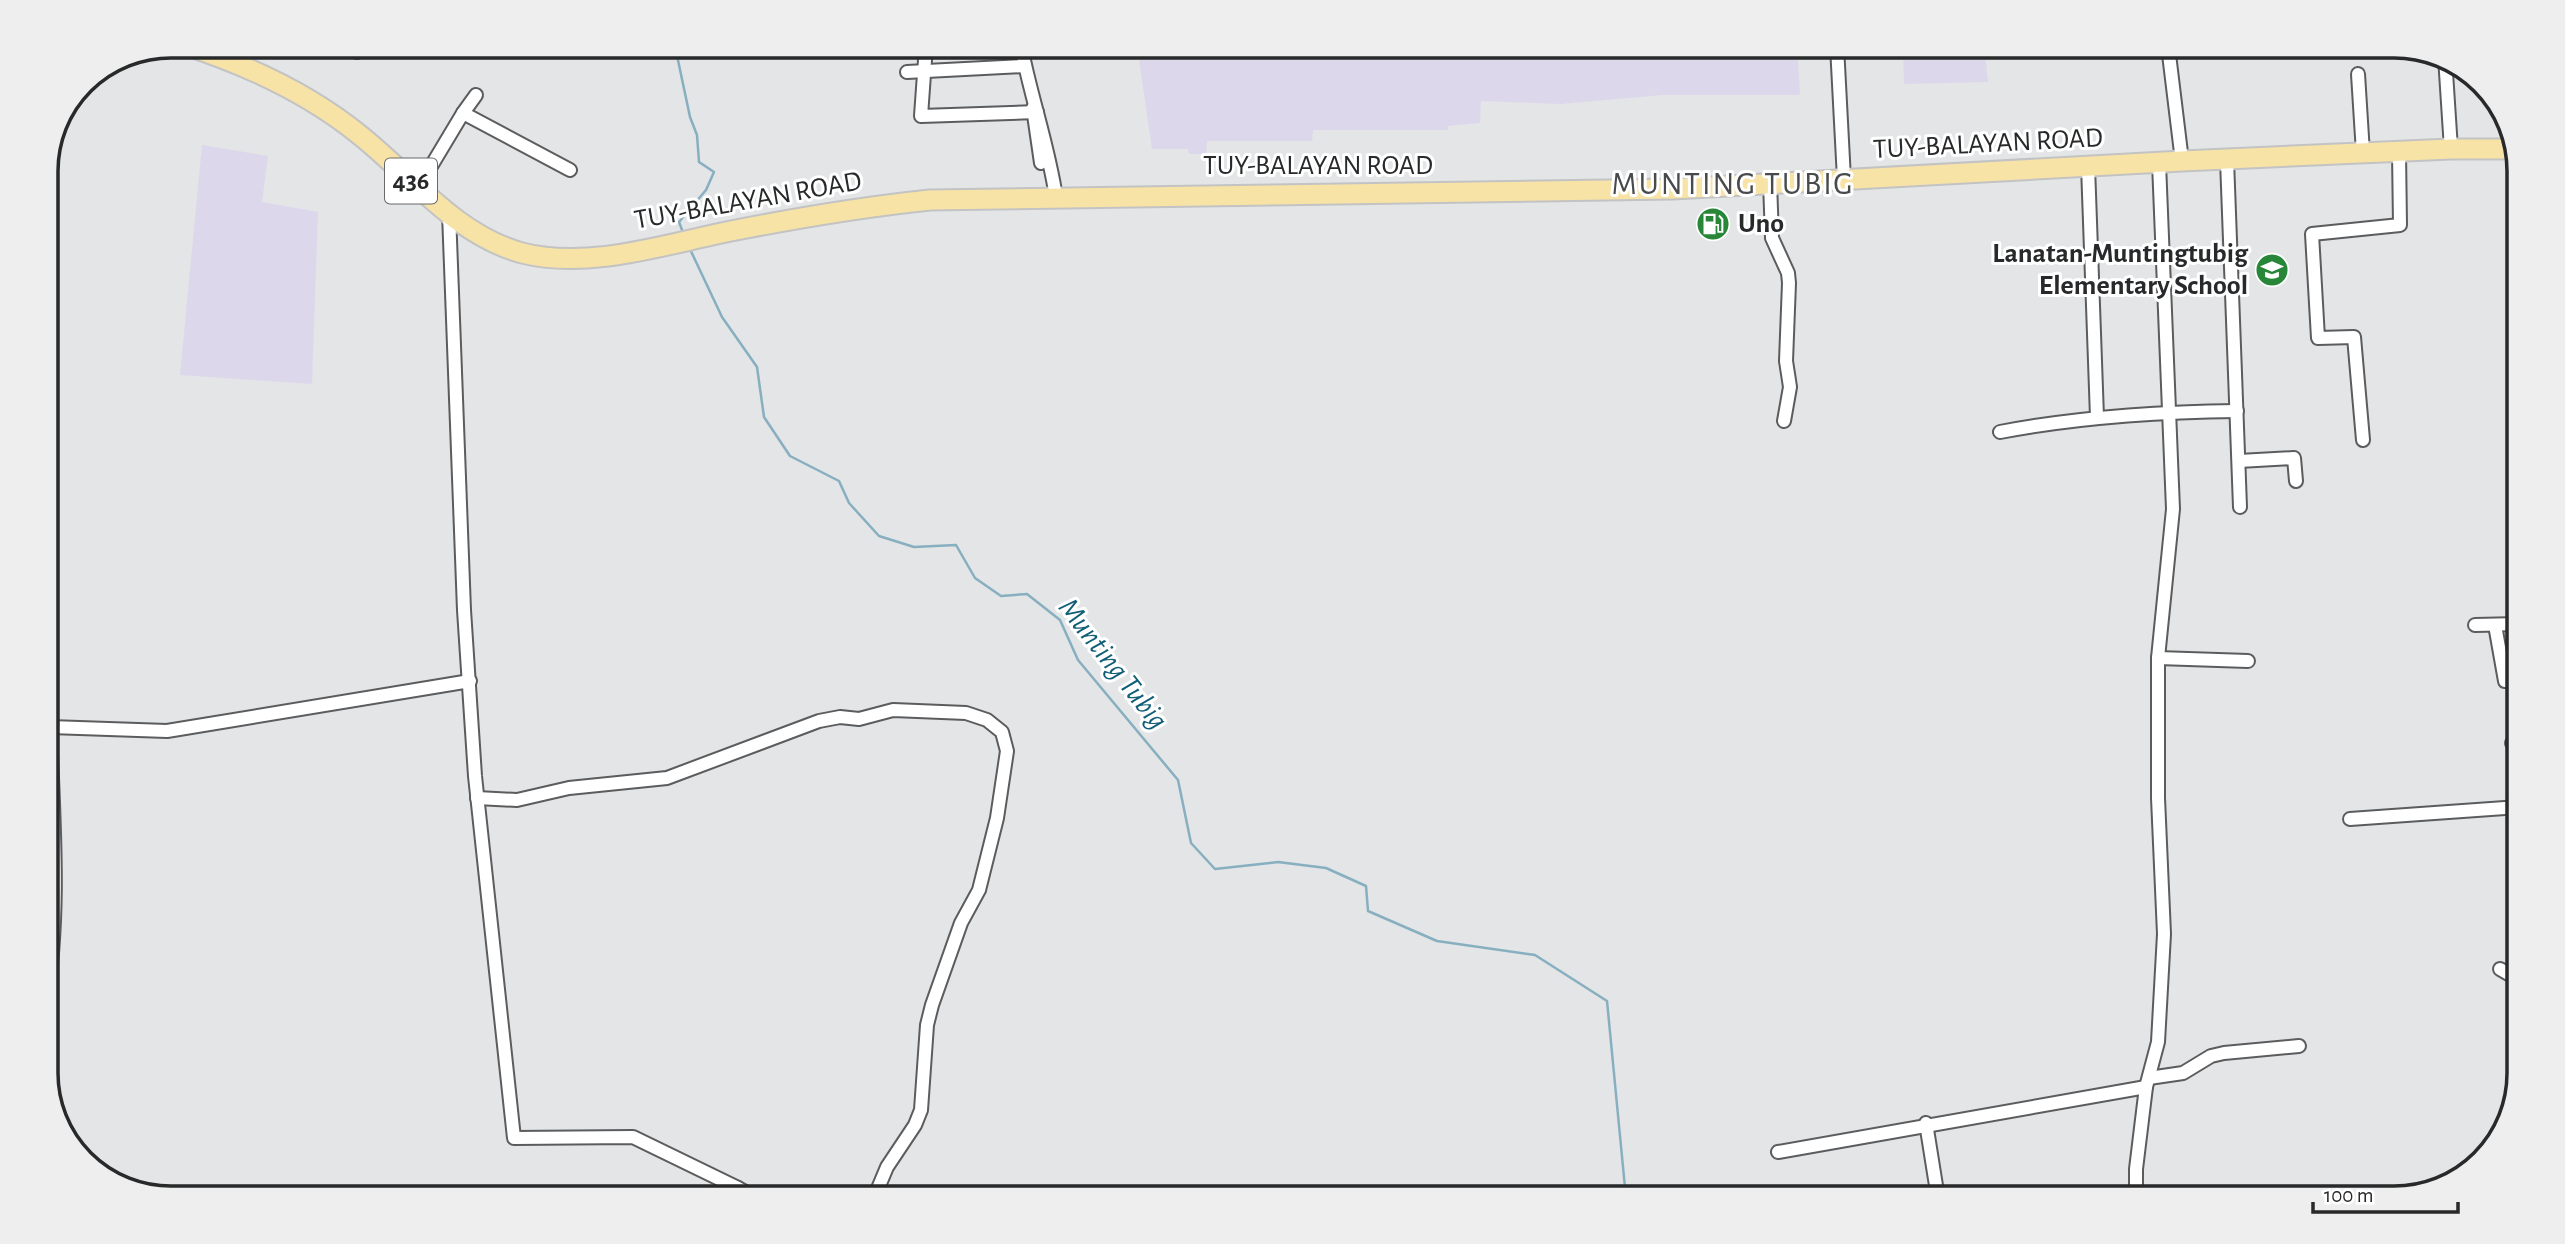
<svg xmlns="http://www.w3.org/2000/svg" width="2565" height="1244" font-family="'Alegreya Sans',sans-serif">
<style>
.industrial{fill:#ddd7ec}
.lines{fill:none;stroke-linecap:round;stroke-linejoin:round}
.stream{stroke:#87afc0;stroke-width:2.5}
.minor-casing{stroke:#5b5c5e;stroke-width:16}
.primary-casing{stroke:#c3c3c3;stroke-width:23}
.minor{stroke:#fff;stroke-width:12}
.primary{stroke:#f8e3a7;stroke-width:19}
.labels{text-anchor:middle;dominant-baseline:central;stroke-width:6;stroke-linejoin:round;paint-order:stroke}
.shield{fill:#fff;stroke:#68696a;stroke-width:2}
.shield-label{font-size:26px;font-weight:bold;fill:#28292a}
.street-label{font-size:28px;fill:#28292a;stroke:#fff}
.poi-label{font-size:28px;font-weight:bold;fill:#28292a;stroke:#fff;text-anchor:start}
.water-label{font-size:30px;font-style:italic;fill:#115e77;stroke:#fff}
.quarter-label{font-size:32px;letter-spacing:2px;fill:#484a4b;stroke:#fff}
.rim{fill:none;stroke:#28292a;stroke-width:3.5}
</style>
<rect width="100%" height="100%" fill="#e3e5e7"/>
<g class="industrial">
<path d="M1137,46H1797L1800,95H1662L1561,104L1481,101L1480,123L1448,126V130H1313L1312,141H1207L1206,154H1189L1188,149H1152Z"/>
<path d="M1903,46H1984L1988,82L1904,84Z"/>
<path d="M202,145L268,156L262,202L318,212L312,384L180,375Z"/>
</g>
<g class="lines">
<g class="stream">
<path d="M675,46L690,117L697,135L699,162L714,172L706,190L679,222L684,235"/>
<path d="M689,247L722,317L757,367L764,417L790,456L839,481L849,503L879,536L914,547L956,545L975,578L1001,596L1027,594L1060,620L1078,660L1178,780L1191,843L1215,869L1278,862L1326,868L1366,886L1368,911L1437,941L1535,955L1607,1001L1626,1198"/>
</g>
<defs>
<g id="minor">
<path d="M926,46L921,116L1037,112"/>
<path d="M1021,46C1031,98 1048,144 1056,197"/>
<path d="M1837,46L1844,179"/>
<path d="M2168,46L2182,161"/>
<path d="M1021,48L1039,46"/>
<path d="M357,52L358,46"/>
<path d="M2445,57L2451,149"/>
<path d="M907,72L1025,66"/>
<path d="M2358,74L2363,153"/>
<path d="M1033,108L1041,163"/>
<path d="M463,113L476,95"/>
<path d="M2227,160L2240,507"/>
<path d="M2088,166L2097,417"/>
<path d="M1770,182L1772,238L1788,273L1789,283L1786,361L1790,387L1784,421"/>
<path d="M418,188L463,113L570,170"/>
<path d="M449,213L464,610L475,776L514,1138L633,1137L738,1188L732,1198"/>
<path d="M2000,432C2078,417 2156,412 2237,411"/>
<path d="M2363,440L2354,337L2318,338L2312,234L2400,225L2399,152"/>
<path d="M2239,461L2294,458L2296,481"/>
<path d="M2475,625L2519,624"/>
<path d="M2495,625L2505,681L2519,682"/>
<path d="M2158,658L2248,661"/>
<path d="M46,687L50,727L167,731L470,681"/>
<path d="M2512,743L2519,742"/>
<path d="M477,798L517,800L569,788L667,778L819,721L840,717L859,719L893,710L966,713L987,720L1002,732L1007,751L997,818L979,890L961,923L932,1005L927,1025L921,1110L915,1125L887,1167L874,1198"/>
<path d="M2350,819L2519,807"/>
<path d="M2500,969L2519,980"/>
<path d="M46,1002C61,912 53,818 50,727"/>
<path d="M2149,1078L2183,1073L2211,1056L2224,1053L2299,1046"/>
<path d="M1926,1123L1938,1198"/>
<path d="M1778,1152L2146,1087"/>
<path d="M738,1188L757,1198"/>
<path d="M2136,1198V1169L2146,1087L2158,1042L2164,934L2158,798V658L2173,509L2159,163"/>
</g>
<path id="primary" d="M188,46C249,66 311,95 361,136C412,177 456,235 522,253C589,270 666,244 731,231C797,218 863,207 930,200L1673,189L2182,161L2451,149H2515"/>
</defs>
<use href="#minor" class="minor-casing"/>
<use href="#primary" class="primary-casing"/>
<use href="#minor" class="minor"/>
<use href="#primary" class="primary"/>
</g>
<defs>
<symbol id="fuel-disc" viewBox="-11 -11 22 22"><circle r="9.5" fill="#278638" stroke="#fff"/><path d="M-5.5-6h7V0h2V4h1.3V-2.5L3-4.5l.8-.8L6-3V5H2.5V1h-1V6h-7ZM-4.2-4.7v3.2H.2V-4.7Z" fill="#fff"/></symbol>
<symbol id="school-disc" viewBox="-11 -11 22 22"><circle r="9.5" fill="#278638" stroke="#fff"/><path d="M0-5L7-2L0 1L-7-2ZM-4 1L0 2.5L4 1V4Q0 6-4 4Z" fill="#fff"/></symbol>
</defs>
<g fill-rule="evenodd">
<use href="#fuel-disc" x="1694" y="205" width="38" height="38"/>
<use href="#school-disc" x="2253" y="251" width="38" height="38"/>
</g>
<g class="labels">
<rect class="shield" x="385" y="158.5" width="52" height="45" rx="5"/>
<g class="shield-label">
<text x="411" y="181">436</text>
</g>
<g class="street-label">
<text transform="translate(1988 144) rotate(-3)">TUY-BALAYAN ROAD</text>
<text x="1318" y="166">TUY-BALAYAN ROAD</text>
<text transform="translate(748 201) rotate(-10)">TUY-BALAYAN ROAD</text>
</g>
<g class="poi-label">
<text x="1738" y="224">Uno</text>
<text x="2248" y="254" text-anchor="end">Lanatan-Muntingtubig<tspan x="2248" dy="32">Elementary School</tspan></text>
</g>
<g class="water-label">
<text transform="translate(1113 664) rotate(52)">Munting Tubig</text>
</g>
<g class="quarter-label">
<text x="1733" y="184">MUNTING TUBIG</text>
</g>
</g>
<path d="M0 0H2565V1244H0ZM171 58H2394A113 113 0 0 1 2507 171V1073A113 113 0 0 1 2394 1186H171A113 113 0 0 1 58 1073V171A113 113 0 0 1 171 58Z" fill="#eee" fill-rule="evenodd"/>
<path class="rim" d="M171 58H2394A113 113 0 0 1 2507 171V1073A113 113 0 0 1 2394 1186H171A113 113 0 0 1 58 1073V171A113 113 0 0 1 171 58Z"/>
<path d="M2313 1202v10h145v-10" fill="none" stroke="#28292a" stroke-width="3.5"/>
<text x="2324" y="1202" font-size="21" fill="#28292a" stroke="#ffffff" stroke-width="5" paint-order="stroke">100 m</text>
</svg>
